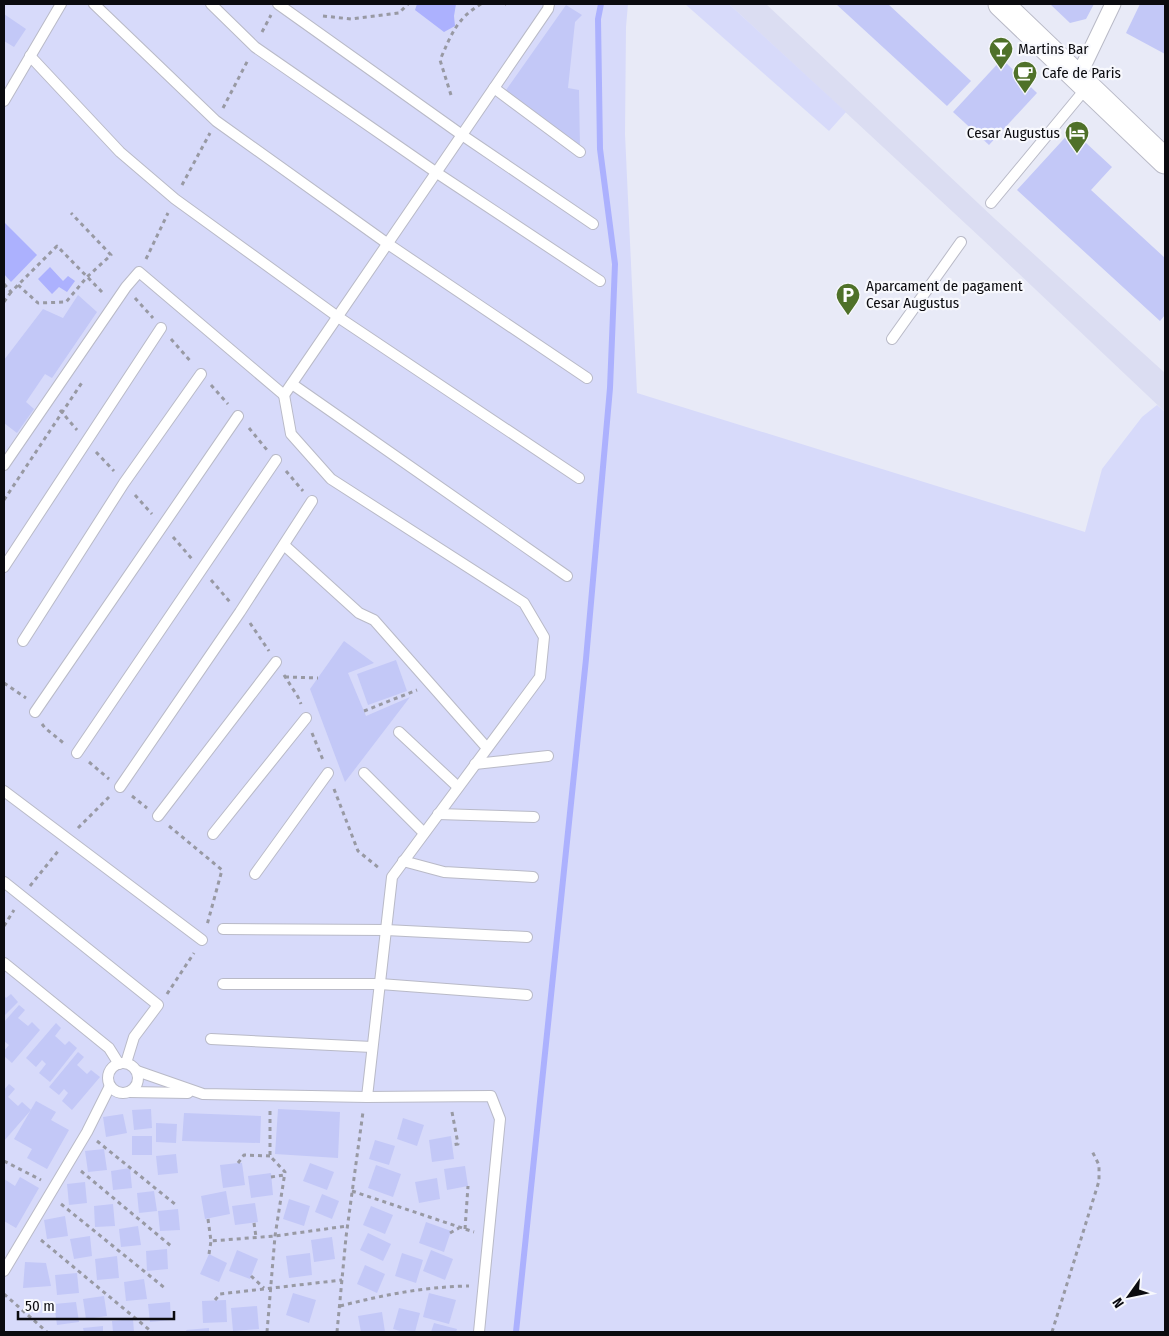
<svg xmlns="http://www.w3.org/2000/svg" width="1169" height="1336" font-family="'Fira Sans Condensed',sans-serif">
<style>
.built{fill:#dbddf2}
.green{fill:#d7dafa}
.water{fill:#acb1fe}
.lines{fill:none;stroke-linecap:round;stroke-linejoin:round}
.stream{stroke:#acb1fe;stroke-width:6}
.building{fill:#c3c8f7}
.service-casing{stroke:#b9bac7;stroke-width:12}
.pedestrian-casing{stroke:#b9bac7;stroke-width:17}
.tertiary-casing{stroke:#b9bac7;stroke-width:27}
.path{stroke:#9899a3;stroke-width:3;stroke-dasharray:4 4;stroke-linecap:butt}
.service{stroke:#fff;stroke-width:10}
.pedestrian{stroke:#fff;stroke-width:15}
.tertiary{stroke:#fff;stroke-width:25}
.labels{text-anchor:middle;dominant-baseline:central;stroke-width:4.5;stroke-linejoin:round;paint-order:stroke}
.poi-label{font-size:15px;fill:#0b0b0f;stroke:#f7f8fd;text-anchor:start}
</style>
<rect width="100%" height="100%" fill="#e8eaf7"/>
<path class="built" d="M729,4H766L995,219L1165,373V412L981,238Z"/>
<g class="green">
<path d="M4,4H628L626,27L625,134L637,393L1085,532L1102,469L1142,417L1157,405L1165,412V1332H4Z"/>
<path d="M685,4H729L846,112L829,131Z"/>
</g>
<g class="water">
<path d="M417,4H456L454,16L455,26L444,32L415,10Z"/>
<path d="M4,222L37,255L11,282L4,274Z"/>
<path d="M50,267L63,281L68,276L75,281L67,292L59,287L52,294L38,279Z"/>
</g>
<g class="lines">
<path class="stream" d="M516,1332L586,659L610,388L615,264L600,149L598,19L601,4"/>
</g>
<g class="building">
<path d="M836,4H888L971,81L947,106Z"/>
<path d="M1050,4H1094L1086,19L1070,23Z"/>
<path d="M1140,4H1165V54L1126,33Z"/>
<path d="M566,5L582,15L575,22L568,88L579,90L580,149L504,93Z"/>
<path d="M4,14L26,29L14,47L4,41Z"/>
<path d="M1002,59L1037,93L989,145L953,112Z"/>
<path d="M1072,130L1112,167L1091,190L1165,258V315L1160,321L1017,190Z"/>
<path d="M78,295L97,312L52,378L45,374L26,402L34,409L17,433L4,423V360L43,309L63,318Z"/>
<path d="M344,641L374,663L348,673L366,716L410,697L345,782L310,689Z"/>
<path d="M396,660L407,691L368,705L357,674Z"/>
<path d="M11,994L18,1002L4,1016V995L6,998Z"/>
<path d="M19,1005L25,1010L18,1018L28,1026L32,1022L40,1030L12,1063L4,1056V1051L9,1045L4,1041V1022Z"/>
<path d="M56,1023L61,1028L55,1036L65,1045L69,1041L77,1048L50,1082L39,1073L46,1064L42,1060L36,1067L26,1058Z"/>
<path d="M78,1052L84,1057L77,1065L87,1074L91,1070L100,1077L72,1110L62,1101L68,1093L64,1089L59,1095L49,1087Z"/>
<path d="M9,1084L15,1089L8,1097L18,1106L22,1102L31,1110L4,1141V1090Z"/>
<path d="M36,1101L56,1112L51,1120L69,1130L47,1169L27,1158L32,1149L14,1139Z"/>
<path d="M151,1109L152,1128L134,1130L132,1110Z"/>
<path d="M278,1109L340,1112L338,1158L275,1154Z"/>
<path d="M184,1113L261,1116L260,1143L182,1141Z"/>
<path d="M123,1114L127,1133L106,1137L103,1117Z"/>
<path d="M403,1118L424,1125L417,1146L397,1139Z"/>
<path d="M156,1123L177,1124L176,1143L156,1142Z"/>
<rect x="132" y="1136" width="20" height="19"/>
<path d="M451,1136L454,1159L432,1162L429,1140Z"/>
<path d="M375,1140L395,1146L389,1165L369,1159Z"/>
<path d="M104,1149L107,1170L88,1172L85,1151Z"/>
<path d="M176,1154L178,1173L158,1175L156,1156Z"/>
<path d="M238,1163H242L245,1185L223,1188L220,1165Z"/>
<path d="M310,1163L334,1172L327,1190L303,1181Z"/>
<path d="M376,1165L401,1174L393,1197L368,1188Z"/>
<path d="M465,1166L468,1186L447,1190L444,1169Z"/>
<path d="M130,1168L132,1188L113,1190L111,1171Z"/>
<path d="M271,1173L273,1195L251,1198L248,1176Z"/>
<path d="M20,1177L39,1188L16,1228L4,1221V1179L15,1186Z"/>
<path d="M437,1178L440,1199L419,1203L415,1182Z"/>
<path d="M85,1182L87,1203L69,1205L67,1184Z"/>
<path d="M154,1191L157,1211L139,1213L137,1193Z"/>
<path d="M226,1191L230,1214L205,1219L201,1196Z"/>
<path d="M322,1194L339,1201L332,1219L315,1212Z"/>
<path d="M289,1199L310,1206L304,1226L283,1219Z"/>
<path d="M255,1203L258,1222L235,1225L232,1206Z"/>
<path d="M113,1204L115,1226L95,1227L94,1206Z"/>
<path d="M371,1206L393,1215L385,1234L363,1225Z"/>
<path d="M178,1209L180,1230L160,1231L158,1211Z"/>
<path d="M65,1216L68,1236L47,1239L44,1220Z"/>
<path d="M426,1222L451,1231L444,1252L419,1243Z"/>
<path d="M138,1226L141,1245L121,1247L119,1229Z"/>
<path d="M368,1233L391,1244L383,1261L360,1250Z"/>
<path d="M90,1236L92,1256L74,1259L70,1239Z"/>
<path d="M332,1237L335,1259L314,1262L311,1240Z"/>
<path d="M167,1249L168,1269L147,1271L146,1251Z"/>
<path d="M237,1250L258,1259L250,1279L229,1271Z"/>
<path d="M431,1250L453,1259L445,1280L423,1271Z"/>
<path d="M310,1253L312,1275L289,1278L286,1256Z"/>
<path d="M402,1253L423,1260L416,1283L395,1276Z"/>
<path d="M209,1254L227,1263L219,1282L200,1274Z"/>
<path d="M117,1256L119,1278L97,1280L95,1259Z"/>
<path d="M25,1262L46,1263L51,1286L23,1288Z"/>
<path d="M365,1265L385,1274L377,1293L357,1284Z"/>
<path d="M77,1273L79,1293L57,1295L55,1275Z"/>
<path d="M144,1279L147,1299L126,1301L124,1282Z"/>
<path d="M293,1293L316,1300L309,1323L286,1315Z"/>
<path d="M429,1293L456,1300L449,1324L423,1317Z"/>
<path d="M104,1296L107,1316L86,1319L83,1299Z"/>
<path d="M226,1300L227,1322L203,1323L202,1301Z"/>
<path d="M76,1302L79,1322L57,1325L54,1304Z"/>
<path d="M170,1302L171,1320L150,1322L148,1304Z"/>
<path d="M257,1306L259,1329L233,1331L231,1308Z"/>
<path d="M399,1308L420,1313L415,1332H404L393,1329Z"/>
<path d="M382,1312L385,1332H361L358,1316Z"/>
<path d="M133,1319L134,1332H113L112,1321Z"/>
<path d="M434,1323L457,1329L456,1332H431Z"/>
<path d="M103,1326V1332H84L83,1328Z"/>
<path d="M209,1328V1332H187L186,1330Z"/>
</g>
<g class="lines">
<defs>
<g id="service">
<path d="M94,4L216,121L388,244L587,378"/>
<path d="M211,4L255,47L437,173L600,281"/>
<path d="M278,4L462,135L593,224"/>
<path d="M30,56L120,152L175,199L338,317L579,478"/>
<path d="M494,88L580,152"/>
<path d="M4,101L61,4"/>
<path d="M991,203L1087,87"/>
<path d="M892,339L961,242"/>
<path d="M292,384L567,576"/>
<path d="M284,395L291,434L331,479L524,603L544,637L540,677L392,877L367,1097"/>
<path d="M4,465L126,287L139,272L284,395L548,9L549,4"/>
<path d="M284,545L359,613L374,620L487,748"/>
<path d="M4,567L161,328"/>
<path d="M23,641L124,483L201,374"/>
<path d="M35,712L238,416"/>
<path d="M399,732L458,787"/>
<path d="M77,753L276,460"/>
<path d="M475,764L548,756"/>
<path d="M364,773L424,833"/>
<path d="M120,787L240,612L312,501"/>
<path d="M4,791L202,940"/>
<path d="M438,814L534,817"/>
<path d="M158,816L276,662"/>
<path d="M213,834L306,718"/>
<path d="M403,861L444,872L533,877"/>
<path d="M255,874L328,773"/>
<path d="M4,882L158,1005L134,1037L126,1063"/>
<path d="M223,929L386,930L527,937"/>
<path d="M4,963L109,1048L119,1064"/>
<path d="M223,984H380L527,995"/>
<path d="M211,1039L372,1047"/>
<circle cx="123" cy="1078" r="15"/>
<path d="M137,1071L203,1094L367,1097L491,1096L500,1119L479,1332"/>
<path d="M129,1092L188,1093"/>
<path d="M4,1271L87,1132L110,1086"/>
</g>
<path id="pedestrian" d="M1078,77L1113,4"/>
<path id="tertiary" d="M1001,4L1165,161"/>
</defs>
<use href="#service" class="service-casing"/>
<use href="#pedestrian" class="pedestrian-casing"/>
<use href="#tertiary" class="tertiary-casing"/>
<g class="path">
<path d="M505,4H506"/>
<path d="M323,16L351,19L399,13L408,4"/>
<path d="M262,32L271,15"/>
<path d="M451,95L440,60C451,35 457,18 481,4"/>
<path d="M223,108L248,60"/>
<path d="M182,185L210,133"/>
<path d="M146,259L168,213"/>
<path d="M4,284L11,292L57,246L103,293"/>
<path d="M18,285L38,303L66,302L87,277L111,255L71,213"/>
<path d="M135,298L153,318"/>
<path d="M4,302L11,292"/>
<path d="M171,339L192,363"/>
<path d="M211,385L228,404"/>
<path d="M60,410L77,430"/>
<path d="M249,428L267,450"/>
<path d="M96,452L114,471"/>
<path d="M286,471L303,491"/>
<path d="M135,495L152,514"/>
<path d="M4,500L83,381"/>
<path d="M173,537L192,559"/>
<path d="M211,580L230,602"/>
<path d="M250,623L269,651"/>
<path d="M284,675L298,697L301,704"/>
<path d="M285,677L318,678"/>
<path d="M4,683L26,698"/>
<path d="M364,711L417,690"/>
<path d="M42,724L45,728L66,745"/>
<path d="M312,733L323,760"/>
<path d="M89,762L109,779"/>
<path d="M334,789L358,851L379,868"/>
<path d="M132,796L147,808"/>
<path d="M169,826L222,870L207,925"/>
<path d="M78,828L109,797"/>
<path d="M30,886L59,850"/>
<path d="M4,926L14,910"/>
<path d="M167,994L194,953"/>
<path d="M452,1112L458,1144L452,1145"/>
<path d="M97,1141L176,1205"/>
<path d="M4,1161L41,1180"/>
<path d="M238,1163L244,1155L270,1156"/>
<path d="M81,1171L171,1246"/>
<path d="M271,1177L284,1175"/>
<path d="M352,1191L474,1232"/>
<path d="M61,1204L166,1289"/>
<path d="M208,1219L211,1241L275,1236L347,1226"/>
<path d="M254,1223L256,1237"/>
<path d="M465,1229L468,1186"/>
<path d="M450,1233L459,1228"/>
<path d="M41,1240L152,1332"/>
<path d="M209,1254L211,1241"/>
<path d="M251,1276L264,1288"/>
<path d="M4,1294L47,1332"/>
<path d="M215,1300L220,1294L342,1280"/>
<path d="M340,1306C384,1295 422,1287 469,1286"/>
<path d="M267,1332L275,1236L285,1172L270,1156V1111"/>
<path d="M337,1332L346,1237L363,1112"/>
<path d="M1052,1332L1099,1181V1165L1092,1151"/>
</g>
<use href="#service" class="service"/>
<use href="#pedestrian" class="pedestrian"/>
<use href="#tertiary" class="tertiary"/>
</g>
<defs>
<symbol id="bar-pin" viewBox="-11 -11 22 30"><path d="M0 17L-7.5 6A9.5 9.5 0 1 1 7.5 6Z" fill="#4f7129" stroke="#f7f8fd"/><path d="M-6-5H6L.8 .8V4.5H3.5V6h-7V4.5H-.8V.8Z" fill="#fff"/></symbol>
<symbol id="cafe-pin" viewBox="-11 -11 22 30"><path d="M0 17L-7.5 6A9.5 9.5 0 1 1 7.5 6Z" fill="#4f7129" stroke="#f7f8fd"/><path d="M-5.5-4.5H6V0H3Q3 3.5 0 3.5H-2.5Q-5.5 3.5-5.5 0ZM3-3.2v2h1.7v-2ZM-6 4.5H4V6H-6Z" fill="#fff"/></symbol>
<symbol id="hotel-pin" viewBox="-11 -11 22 30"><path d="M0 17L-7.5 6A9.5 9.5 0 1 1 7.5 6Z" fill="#4f7129" stroke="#f7f8fd"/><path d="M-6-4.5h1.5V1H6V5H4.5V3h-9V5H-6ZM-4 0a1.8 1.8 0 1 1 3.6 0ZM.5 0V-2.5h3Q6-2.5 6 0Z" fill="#fff"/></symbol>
<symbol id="parking-pin" viewBox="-11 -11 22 30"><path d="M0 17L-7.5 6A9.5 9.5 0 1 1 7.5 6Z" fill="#4f7129" stroke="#f7f8fd"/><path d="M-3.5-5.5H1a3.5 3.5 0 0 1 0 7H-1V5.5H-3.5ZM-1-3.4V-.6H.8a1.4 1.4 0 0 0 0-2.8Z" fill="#fff"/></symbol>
</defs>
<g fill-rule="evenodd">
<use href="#bar-pin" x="987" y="35" width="28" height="38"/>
<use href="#cafe-pin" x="1011" y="59" width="28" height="38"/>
<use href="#hotel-pin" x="1063" y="119" width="28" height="38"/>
<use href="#parking-pin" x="834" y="281" width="28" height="38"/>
</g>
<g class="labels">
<g class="poi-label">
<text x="1018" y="49">Martins Bar</text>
<text x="1042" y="73">Cafe de Paris</text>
<text x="1060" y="133" text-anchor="end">Cesar Augustus</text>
<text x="866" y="286">Aparcament de pagament<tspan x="866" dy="17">Cesar Augustus</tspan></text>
</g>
</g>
<rect width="1169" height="1336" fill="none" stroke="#0b0b0f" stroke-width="10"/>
<g transform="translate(1129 1296) rotate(237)" stroke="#f7f8fd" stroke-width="4" paint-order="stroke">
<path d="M0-4L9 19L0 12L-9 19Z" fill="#0b0b0f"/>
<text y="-8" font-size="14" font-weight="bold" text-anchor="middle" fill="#0b0b0f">N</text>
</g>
<path d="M18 1311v8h156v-8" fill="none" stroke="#0b0b0f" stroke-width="2.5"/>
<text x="25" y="1311" font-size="15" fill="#0b0b0f" stroke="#f7f8fd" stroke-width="4" paint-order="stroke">50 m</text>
</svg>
